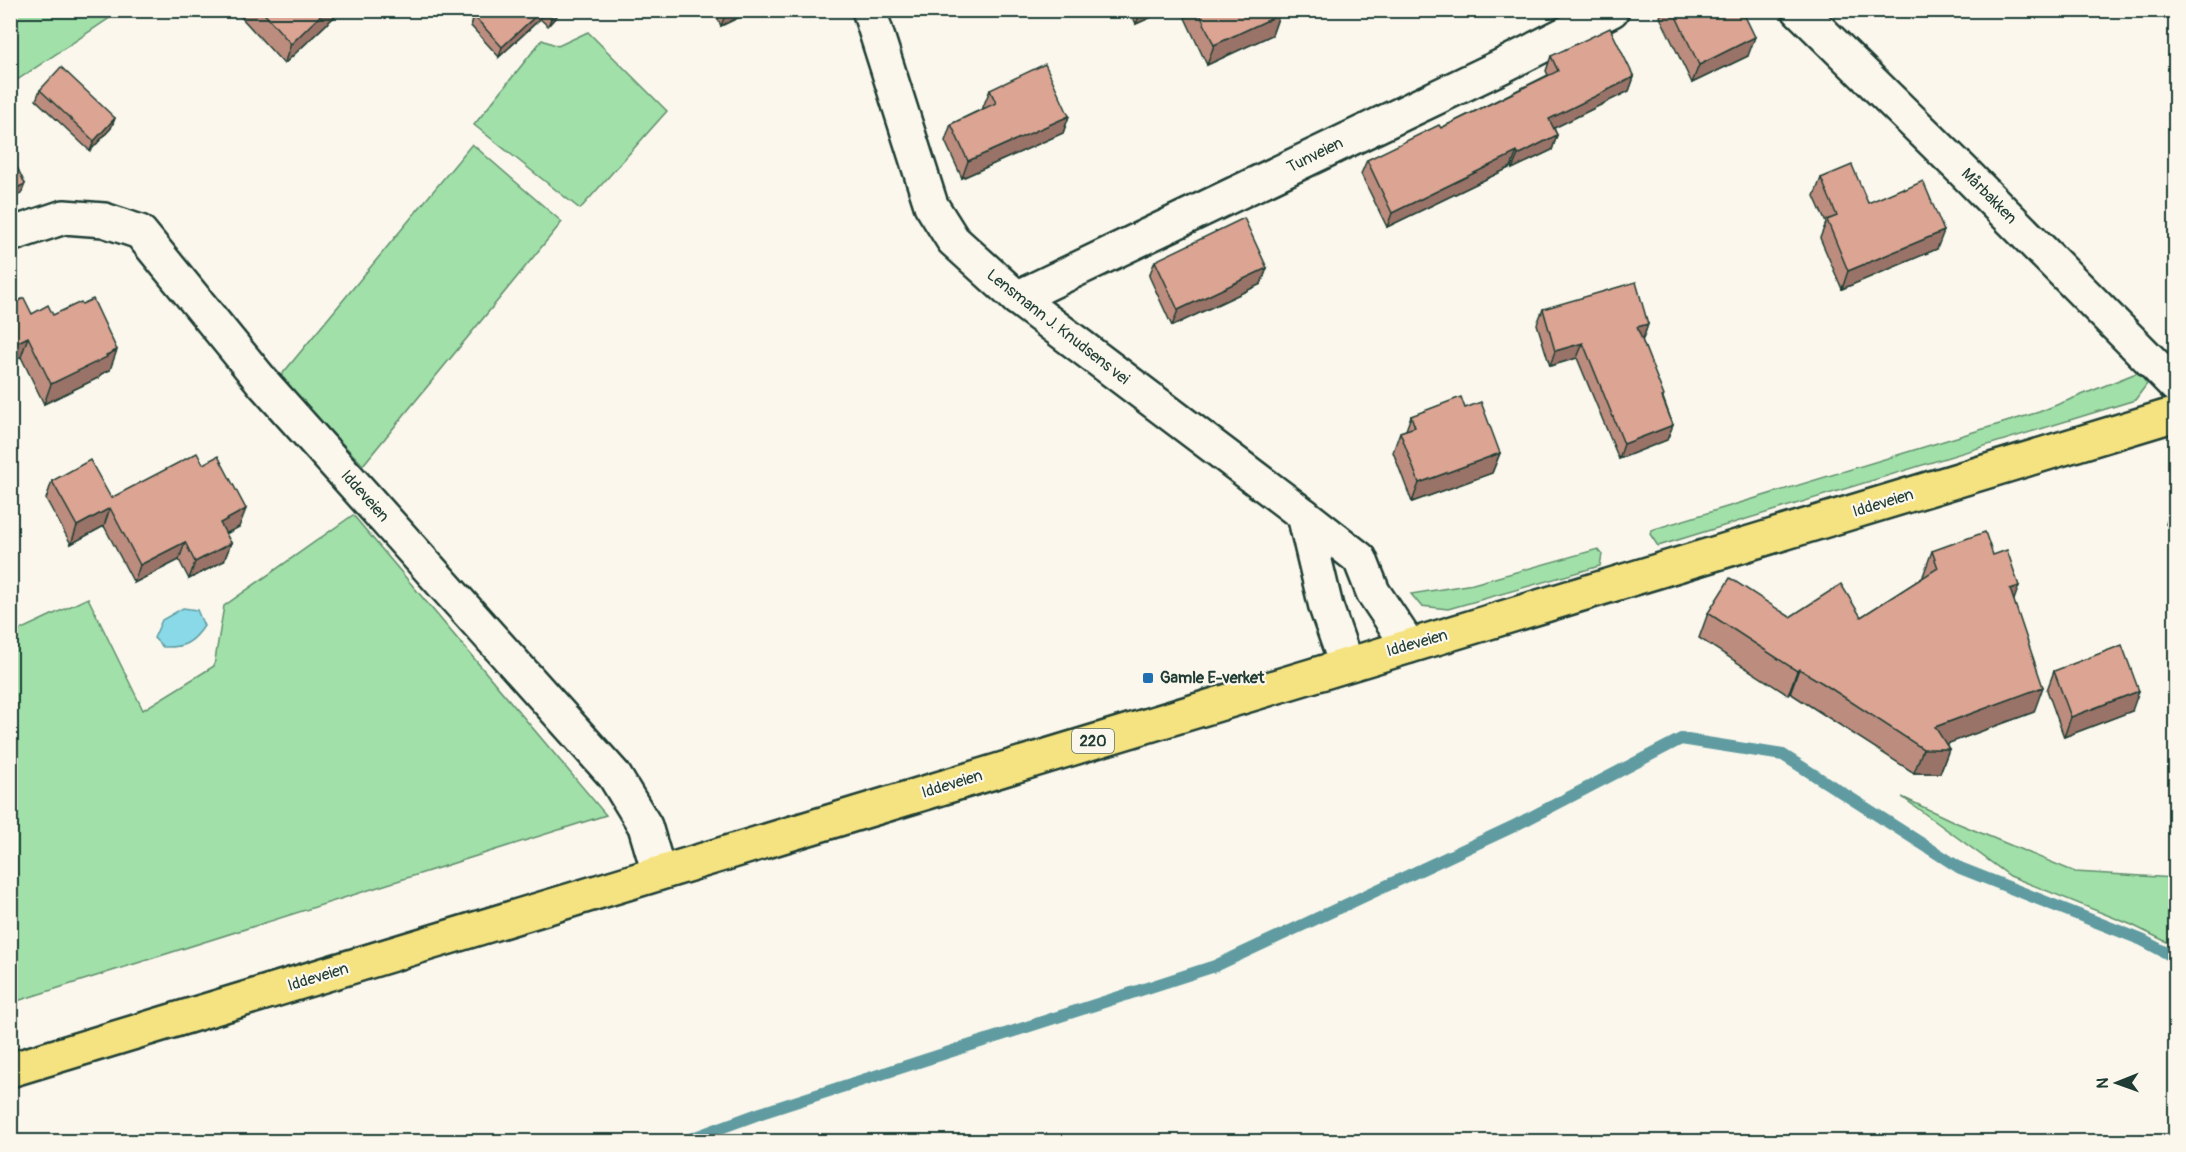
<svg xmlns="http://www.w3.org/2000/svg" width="2186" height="1152" font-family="Pangolin,sans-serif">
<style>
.green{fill:#a1e0a8;stroke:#608e6e;stroke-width:1.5}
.water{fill:#8ad9e8;stroke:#5f9ba0;stroke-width:1.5}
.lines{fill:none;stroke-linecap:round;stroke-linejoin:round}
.stream{stroke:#5f9ba0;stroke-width:12}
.minor-casing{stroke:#1f3d34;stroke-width:38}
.major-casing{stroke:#1f3d34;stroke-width:38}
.minor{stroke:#fbf7ec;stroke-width:33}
.major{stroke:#f5e382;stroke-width:33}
.wall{fill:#bc8d7e;stroke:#1f3d34;stroke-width:1.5}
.shaded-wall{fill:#997367;stroke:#1f3d34;stroke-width:1.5}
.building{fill:#dba493;stroke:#1f3d34;stroke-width:1.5}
.poi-dot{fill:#1f6fb2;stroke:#fbf7ec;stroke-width:2}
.labels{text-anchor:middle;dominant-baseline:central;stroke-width:4.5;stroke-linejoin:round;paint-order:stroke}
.shield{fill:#fbf7ec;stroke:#61756b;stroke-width:1.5}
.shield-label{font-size:15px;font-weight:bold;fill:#1f3d34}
.street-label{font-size:16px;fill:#1f3d34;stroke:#fbf7ec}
.poi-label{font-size:16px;font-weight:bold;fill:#1f3d34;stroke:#fbf7ec;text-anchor:start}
</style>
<rect width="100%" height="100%" fill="#fbf7ec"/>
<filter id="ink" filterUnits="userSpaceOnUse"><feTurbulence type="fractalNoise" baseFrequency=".0167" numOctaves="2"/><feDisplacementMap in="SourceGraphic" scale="12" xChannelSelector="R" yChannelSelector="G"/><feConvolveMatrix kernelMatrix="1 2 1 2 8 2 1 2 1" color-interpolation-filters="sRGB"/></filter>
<g filter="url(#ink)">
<g class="green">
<path d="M11,10H120V11L11,84Z"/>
<path d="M588,32L667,111L580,209L474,125L542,40L558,46Z"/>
<path d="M472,144L562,222L363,465L279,378Z"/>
<path d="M2139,372L2147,384L2135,400L1658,546L1650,534L1651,530L2039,412Z"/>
<path d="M353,515L606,815L11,1003V634L88,598L143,710L214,666L224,606Z"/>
<path d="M1598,549L1602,554L1600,566L1448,609L1421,606L1411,594L1473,584Z"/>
<path d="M1902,797L1957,823L2075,872L2175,878V946L2132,925L2010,876Z"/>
</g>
<path class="water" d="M183,608L197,610L204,626C193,643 183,648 163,647L154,638L162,620Z"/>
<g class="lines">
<path class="stream" d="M682,1142L761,1113L1215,966L1512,827L1681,739L1783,755L1960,868L2142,940L2176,958"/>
<defs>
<g id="minor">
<path d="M869,10L931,205L953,240L1017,298L1304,515"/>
<path d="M1799,10L1961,169L2176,386"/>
<path d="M10,235L64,217L104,220L140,232L264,384L614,775L645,826L659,873"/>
<path d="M1017,298L1502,66L1612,10"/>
<path d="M1346,664L1326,607L1304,515L1360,559L1373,592L1409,646"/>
</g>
<path id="major" d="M10,1070L2176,414"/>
</defs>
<use href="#minor" class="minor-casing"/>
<use href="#major" class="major-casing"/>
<use href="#minor" class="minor"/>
<use href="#major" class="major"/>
</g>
<g class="wall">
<path d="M244,10H336L334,17L284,64L241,17Z"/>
<path d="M481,10H562L548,26L540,19L499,57L471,26L474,16Z"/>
<path d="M714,10H754L721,26Z"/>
<path d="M1130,10H1167L1136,24Z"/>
<path d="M1188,10H1276L1279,15L1272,35L1207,65L1185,18Z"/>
<path d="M1663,10H1742L1748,56L1692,83L1660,17Z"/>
<path d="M1551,56L1634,77L1629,91L1554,128L1557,135L1552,150L1512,169L1511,167L1387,227L1361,174L1367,160L1441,128L1548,75L1546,71Z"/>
<path d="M40,90L115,118L111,128L90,151L36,100Z"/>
<path d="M990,90L1069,116L1063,133L962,178L945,141L951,124L984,108L983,107Z"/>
<path d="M1821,178L1937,249L1842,289L1820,238L1826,223L1814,196Z"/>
<path d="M1155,261L1267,268L1261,284L1172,326L1149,276Z"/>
<path d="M10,305L32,314L53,315L110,370L101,374L100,377L44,404L21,357L10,362Z"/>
<path d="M1543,309L1648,324L1643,339L1642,340L1673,425L1667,440L1619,459L1577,358L1550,366L1537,324Z"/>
<path d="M1465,408L1500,453L1492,473L1412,502L1393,452L1400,432L1406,430L1411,416Z"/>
<path d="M203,464L239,527L226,534L231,543L224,561L189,579L179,560L134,583L104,526L71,544L46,499L52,481L111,498Z"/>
<path d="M2175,508V533L2166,524L2170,513Z"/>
<path d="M1932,551L1993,555L2014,601L2034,712L1946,744L1949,749L1940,773H1914L1815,709L1790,693L1788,695L1699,638L1708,613L1790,617H1861L1924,577L1923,576Z"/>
<path d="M2054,671L2132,711L2064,737L2047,690Z"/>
</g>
<g class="shaded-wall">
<path d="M326,10H336L334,17L284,64L291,44Z"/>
<path d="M542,10H543L540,19L499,57L502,47Z"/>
<path d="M557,10H562L548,26L552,16Z"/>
<path d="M727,10H754L721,26Z"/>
<path d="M1148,10H1167L1136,24L1140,14Z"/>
<path d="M1279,15L1272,35L1207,65L1214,45Z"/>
<path d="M1755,37L1748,56L1692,83L1699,65Z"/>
<path d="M1634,77L1629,91L1544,133L1549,119Z"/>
<path d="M1069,116L1063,133L962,178L968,161Z"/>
<path d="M115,118L111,128L90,151L94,141Z"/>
<path d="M1557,135L1552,150L1512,169L1518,155Z"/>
<path d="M1517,152L1511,167L1387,227L1392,213Z"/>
<path d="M25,184L21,194L10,199V191Z"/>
<path d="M1944,231L1937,249L1842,289L1848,271Z"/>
<path d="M1267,268L1261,284L1172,326L1178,310Z"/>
<path d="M1648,324L1643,339L1631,343L1637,327Z"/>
<path d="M28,337L21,357L10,362V346Z"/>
<path d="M1583,343L1577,358L1550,366L1555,351Z"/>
<path d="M117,350L110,370L101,374L100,377L44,404L51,384Z"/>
<path d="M1673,425L1667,440L1619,459L1624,444Z"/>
<path d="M1500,453L1492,473L1412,502L1419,483Z"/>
<path d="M110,508L104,526L71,544L77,526Z"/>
<path d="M246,509L239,527L213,540L220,523Z"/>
<path d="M185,542L179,560L134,583L140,565Z"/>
<path d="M231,543L224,561L189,579L195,562Z"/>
<path d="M2019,586L2010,611V589Z"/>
<path d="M1799,669L1790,693L1788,695L1797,671Z"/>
<path d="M2043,687L2034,712L1933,749H1949L1940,773H1914L1923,749L1935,727Z"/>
<path d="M2139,691L2132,711L2064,737L2071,717Z"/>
</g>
<g class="building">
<path d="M261,10H326L291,44Z"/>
<path d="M481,10H542L502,47L474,16Z"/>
<path d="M545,10H557L552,16Z"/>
<path d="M1138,10H1148L1140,14Z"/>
<path d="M1198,10H1276L1279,15L1214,45Z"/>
<path d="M1673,10H1742L1755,37L1699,65Z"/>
<path d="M1610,28L1634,77L1549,119L1557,135L1518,155L1517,152L1392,213L1367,160L1439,125L1441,128L1558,71L1551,56Z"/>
<path d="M1045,64L1069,116L968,161L951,124L996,103L990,90Z"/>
<path d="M61,67L115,118L94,141L40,90Z"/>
<path d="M10,152L25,184L10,191Z"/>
<path d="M1852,165L1868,203L1903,188L1904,190L1923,181L1944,231L1848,271L1827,220L1837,216L1821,178Z"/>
<path d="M1244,218L1267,268L1178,310L1155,261Z"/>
<path d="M1636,282L1648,324L1637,327L1664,396L1662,397L1673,425L1624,444L1583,343L1555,351L1543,309Z"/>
<path d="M24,298L32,314L48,305L53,315L81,302L82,304L93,299L117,350L106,355L107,357L51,384L28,337L10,346V305Z"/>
<path d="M1461,397L1465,408L1481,402L1500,453L1419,483L1400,432L1415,427L1411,416Z"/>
<path d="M197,453L203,464L218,456L246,509L220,523L231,543L195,562L185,542L140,565L110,508L77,526L52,481L90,460L111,498Z"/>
<path d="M2175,508V519L2170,513Z"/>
<path d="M1985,532L1993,555L2007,550L2019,586L2010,589L2043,687L1935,727L1949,749H1923L1824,684L1799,669L1797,671L1708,613L1730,578L1790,617L1841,584L1861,617L1938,568L1932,551Z"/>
<path d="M2122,645L2139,691L2071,717L2054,671Z"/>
</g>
</g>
<rect class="poi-dot" x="1142" y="672" width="12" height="12" rx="3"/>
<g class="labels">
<rect class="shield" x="1072" y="729" width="42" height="24" rx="4.5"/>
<g class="shield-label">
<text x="1093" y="741">220</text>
</g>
<g class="street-label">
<text transform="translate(1315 155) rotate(-26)">Tunveien</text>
<text transform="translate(1989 196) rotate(45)">Mårbakken</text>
<text transform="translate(1058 327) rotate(38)">Lensmann J. Knudsens vei</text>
<text transform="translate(365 496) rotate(48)">Iddeveien</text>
<text transform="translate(1883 503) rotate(-17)">Iddeveien</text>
<text transform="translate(1417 643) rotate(-16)">Iddeveien</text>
<text transform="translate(952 784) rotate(-17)">Iddeveien</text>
<text transform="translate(318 977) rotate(-17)">Iddeveien</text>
</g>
<g class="poi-label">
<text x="1160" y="678">Gamle E-verket</text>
</g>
</g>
<rect width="2186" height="1152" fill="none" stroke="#fbf7ec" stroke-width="36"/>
<rect x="18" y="18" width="2150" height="1116" fill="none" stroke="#1f3d34" stroke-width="2" filter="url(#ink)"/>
<g transform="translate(2117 1083) rotate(269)" stroke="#fbf7ec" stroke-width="4.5" paint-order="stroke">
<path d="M0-4.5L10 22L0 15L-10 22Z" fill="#1f3d34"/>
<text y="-9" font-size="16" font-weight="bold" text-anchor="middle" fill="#1f3d34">N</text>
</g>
</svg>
